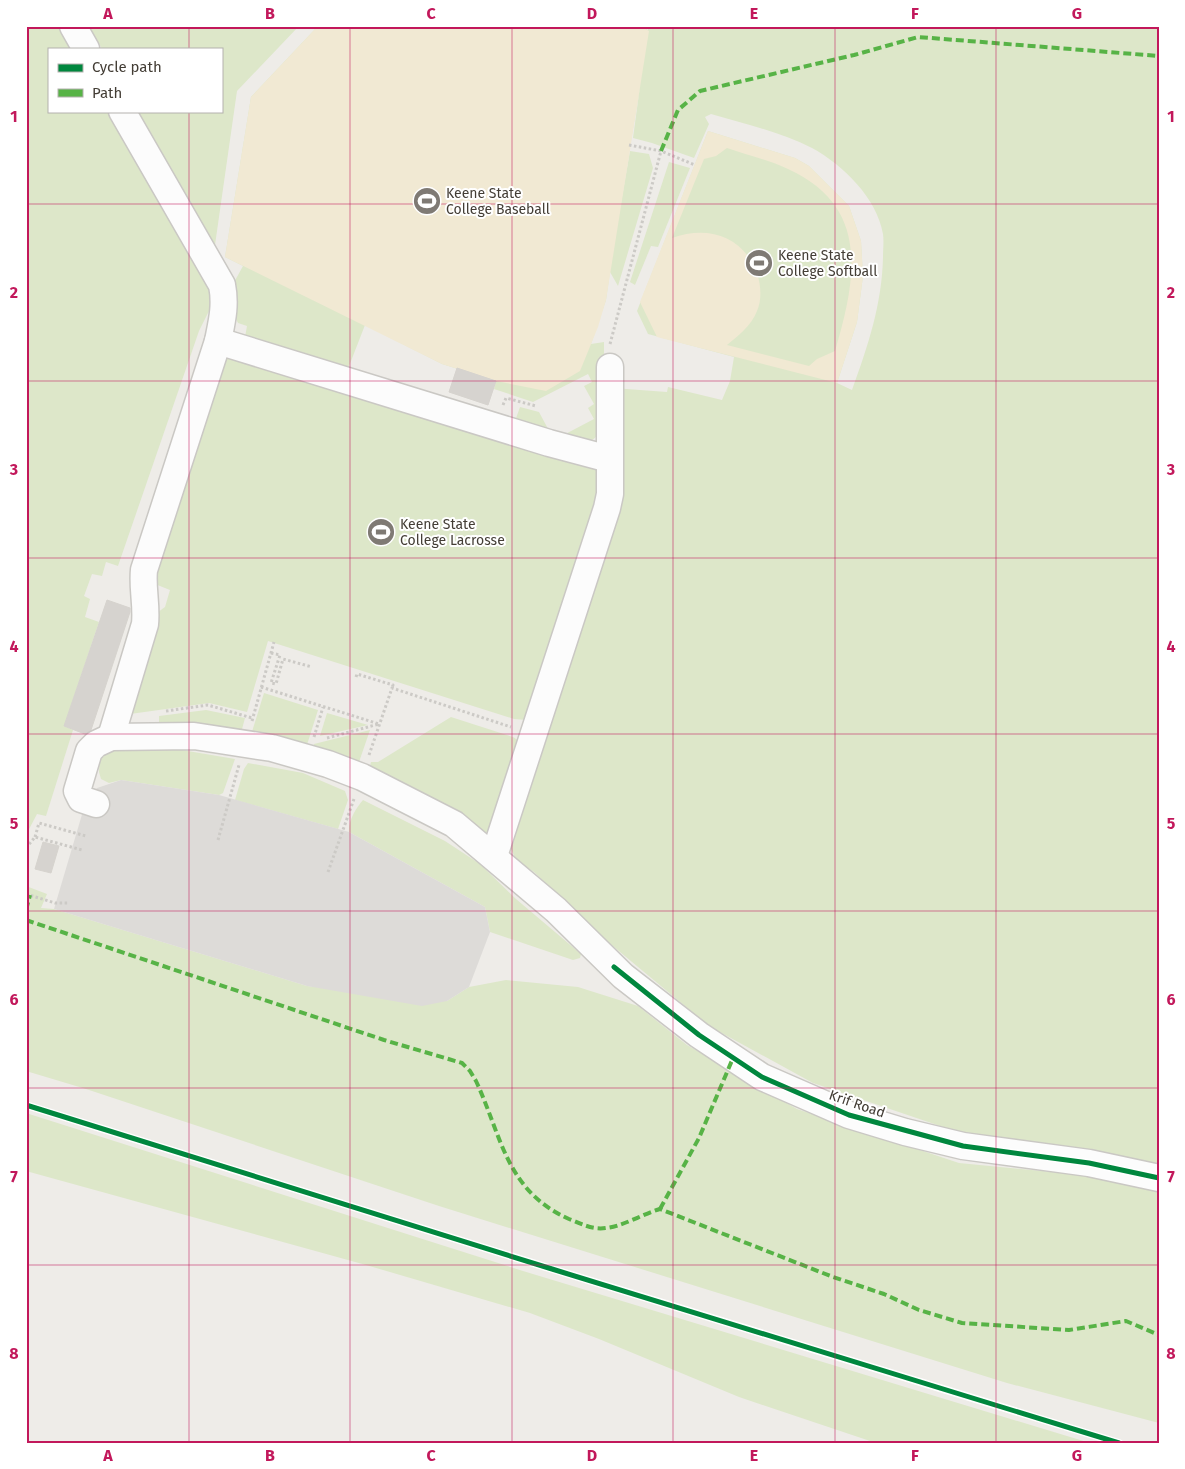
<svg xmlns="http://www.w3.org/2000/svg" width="1185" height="1469" font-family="'Fira Sans',sans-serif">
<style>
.green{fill:#dde7c9}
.sand{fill:#f1e9d3;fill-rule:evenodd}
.parking{fill:#dddbd8}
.building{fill:#d6d3cf;stroke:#d6d3ce}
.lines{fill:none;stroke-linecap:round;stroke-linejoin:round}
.minor-casing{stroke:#cac8c4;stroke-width:29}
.path{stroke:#cccac6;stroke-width:3;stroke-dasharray:2.5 2.5;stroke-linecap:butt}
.minor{stroke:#fcfcfc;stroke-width:26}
.quiet{stroke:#57b346;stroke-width:4;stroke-dasharray:8 4;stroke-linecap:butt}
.cycleway-casing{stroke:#fff;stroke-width:8}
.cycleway{stroke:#00873e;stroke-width:5}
.grid{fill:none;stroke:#c2185b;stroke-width:1;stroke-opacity:0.55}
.labels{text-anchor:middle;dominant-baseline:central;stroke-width:4;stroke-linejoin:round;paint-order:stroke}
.poi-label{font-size:14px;fill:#433d35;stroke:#fff;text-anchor:start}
.street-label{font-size:14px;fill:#433d35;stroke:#fff}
.neatline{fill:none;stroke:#c2185b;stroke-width:2}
.grid-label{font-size:16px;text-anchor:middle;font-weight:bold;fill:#c2185b}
</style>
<rect width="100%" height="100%" fill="#eeece8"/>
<g class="green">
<path d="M26,26H59L74,49H49V111H113L216,297L199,331L118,566L106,562L102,576L92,574L84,596L90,599L85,617L99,622L64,726L73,730L46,816L37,814L26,835Z"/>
<path d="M89,26H299L237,91L214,252L136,111H221V49H102Z"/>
<path d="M318,26H640L648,30V26H1159V1167L1145,1162L952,1130L813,1083L709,1026L608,942L534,872L516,860L508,842L530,768L565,669L614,506L616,478L613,388L667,392L668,387L722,400L730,381L734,357L648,334L637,311L708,131L795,158L809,166L849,206L861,241L863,276L857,322L837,383L852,390C868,346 882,304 883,257C883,250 884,241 883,234C877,198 843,165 812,148C781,132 745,124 711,114L705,117L709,124L694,158L652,143L633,138L640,86L617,226L630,151L649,154L653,168L618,286L610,272L606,300L591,344L604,342V420C595,464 544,437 515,429L514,424L520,407L539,412L554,440L594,419L588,408L594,404L584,386L592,382L588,374L533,402L494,389L496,381L442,364L365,325L346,374L259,347L245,337L247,326L238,323L235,317L232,286L243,266L225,257L251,97Z"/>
<path d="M669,162L690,168L658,247L651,246L635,285L630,282Z"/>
<path d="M231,356L596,466L603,487L527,720L514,719L268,641L247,712L209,703L123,715L154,615L165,607L170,590L150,582L225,359Z"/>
<path d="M264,693L318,710L306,748L251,735Z"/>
<path d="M206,710L245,718L241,733L159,725V716Z"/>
<path d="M327,713L368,725L320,736Z"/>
<path d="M451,717L513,737L519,741L489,832L481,833L370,766L371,762H378Z"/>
<path d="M370,730L358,765L312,751L314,744Z"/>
<path d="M140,748H170L235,759L223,793L219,795L121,780L109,783L101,779L99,772L100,754L112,750Z"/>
<path d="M248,763L303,773L345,791L348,800L338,829L235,800L244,769Z"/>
<path d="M363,800L445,841L480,864L516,899L581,954L580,958L573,960L490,932L485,907L349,832C348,821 356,808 363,800Z"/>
<path d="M26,886L47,894L41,908L54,909L307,986L447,1001L469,987L506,980L578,987L638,1006L687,1045L797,1109L959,1163L1084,1175L1159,1190V1423L1007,1383L439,1206L86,1089L26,1071Z"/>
<path d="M26,1113L523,1271L1090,1443H876L739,1397L599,1339L530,1313L366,1265L26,1171Z"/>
</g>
<g class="sand">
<path d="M318,26H640L649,31L606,300L598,327L580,371L546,391L496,381L442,364L225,257L251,97Z"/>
<path d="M708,131L795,158L809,166L849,206L861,241L863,276L857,322L837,383L657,337L640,302ZM727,148C747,155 769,160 788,169C871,207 856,279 835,351L817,359L809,366L727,345C738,336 751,326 757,311C762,300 761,285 757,273C743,236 708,225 672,238L704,159L716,156Z"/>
</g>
<path class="parking" d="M121,780L219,795L349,832L485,907L490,932L469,987L447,1001L422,1006L307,986L54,909L86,801L97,788Z"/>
<g class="building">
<path d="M457,368L496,381L488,405L449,392Z"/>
<path d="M107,600L130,608V612L91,730L85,734L64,726Z"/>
<path d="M43,842L59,846L51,873L35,869Z"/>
</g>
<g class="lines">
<defs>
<g id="minor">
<path d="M73,26L86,49"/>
<path d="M218,341L549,443L609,459"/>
<path d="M111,737L145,624C147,605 142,588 144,570L218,341C222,321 226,305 222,285L122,111"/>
<path d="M96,804L81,799L77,791L89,751L96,744L111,737L194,736L272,748L328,764L362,777L454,824L556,910L623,976L699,1035L762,1077L849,1115L905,1132L963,1146L1089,1163L1159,1178"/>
<path d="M494,856L607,508L610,494V367"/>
</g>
</defs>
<use href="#minor" class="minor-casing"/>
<g class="path">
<path d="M629,145L661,151L695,165"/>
<path d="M610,344L661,151"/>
<path d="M503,405L506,398L536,406"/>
<path d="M271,653L280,655L271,683L276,684L283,659L312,667"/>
<path d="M356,677L357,674L393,685L392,688"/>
<path d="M261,687L379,724"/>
<path d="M166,711L208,705L252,718"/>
<path d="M252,721L274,642"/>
<path d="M314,737L323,707"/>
<path d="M327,738L379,724"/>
<path d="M369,755L392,688L511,727"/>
<path d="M35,837L39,823L86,836"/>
<path d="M218,840L239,765"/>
<path d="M26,848L35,837L82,850"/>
<path d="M328,872L354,799"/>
<path d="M26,894L55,903H69"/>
</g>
<use href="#minor" class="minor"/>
<g class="quiet">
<path d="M661,151L678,110L700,91L854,55L918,37L1159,56"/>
<path d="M26,910L30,895"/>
<path d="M26,920L384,1040L462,1063L470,1071L476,1081C502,1137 506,1191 569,1219C582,1224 592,1230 606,1228C621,1227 643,1214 660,1209L833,1277L884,1294L919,1310L962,1323L1069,1330L1126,1321L1159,1335"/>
<path d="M660,1209L699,1138L733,1058"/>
</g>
<defs>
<g id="cycleway">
<path d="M614,967L699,1035L762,1077L849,1115L963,1146L1089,1163L1159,1178"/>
<path d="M26,1105L552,1269L1119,1443"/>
</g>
</defs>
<use href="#cycleway" class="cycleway-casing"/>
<use href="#cycleway" class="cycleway"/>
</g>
<path class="grid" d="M189,26V49M350,26V1443M512,26V1443M673,26V1443M835,26V1443M996,26V1443M189,111V1443M26,204H1159M26,381H1159M26,558H1159M26,734H1159M26,911H1159M26,1088H1159M26,1265H1159"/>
<defs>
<symbol id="stadium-disc" viewBox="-11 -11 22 22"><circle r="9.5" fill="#7f7a74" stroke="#fff"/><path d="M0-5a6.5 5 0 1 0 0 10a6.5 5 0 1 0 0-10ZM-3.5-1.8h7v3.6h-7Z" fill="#fff"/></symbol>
</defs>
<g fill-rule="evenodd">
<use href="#stadium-disc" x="411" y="185" width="32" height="32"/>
<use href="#stadium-disc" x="743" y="247" width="32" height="32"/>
<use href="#stadium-disc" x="365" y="516" width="32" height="32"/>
</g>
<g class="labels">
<g class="poi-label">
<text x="446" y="193">Keene State<tspan x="446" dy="16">College Baseball</tspan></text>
<text x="778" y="255">Keene State<tspan x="778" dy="16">College Softball</tspan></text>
<text x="400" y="524">Keene State<tspan x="400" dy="16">College Lacrosse</tspan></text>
</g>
<g class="street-label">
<text transform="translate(857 1104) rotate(19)">Krif Road</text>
</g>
</g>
<rect width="1185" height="1469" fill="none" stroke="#ffffff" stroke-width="55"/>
<rect x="48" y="48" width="175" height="65" fill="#ffffff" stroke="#b4b1ae"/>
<rect x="58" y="64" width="25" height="8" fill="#00873e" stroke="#b4b1ae"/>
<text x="92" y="72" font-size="15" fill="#433d35">Cycle path</text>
<rect x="58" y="89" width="25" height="8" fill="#57b346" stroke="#b4b1ae"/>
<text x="92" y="98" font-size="15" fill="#433d35">Path</text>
<rect x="28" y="28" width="1130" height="1414" class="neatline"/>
<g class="grid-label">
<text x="108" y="19">A</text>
<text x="270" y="19">B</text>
<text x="431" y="19">C</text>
<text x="592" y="19">D</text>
<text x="754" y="19">E</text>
<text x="915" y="19">F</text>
<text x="1077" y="19">G</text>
<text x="14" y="122">1</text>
<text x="1171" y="122">1</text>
<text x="14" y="298">2</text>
<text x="1171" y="298">2</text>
<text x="14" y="475">3</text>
<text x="1171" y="475">3</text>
<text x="14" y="652">4</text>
<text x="1171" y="652">4</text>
<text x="14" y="829">5</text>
<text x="1171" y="829">5</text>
<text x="14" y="1005">6</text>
<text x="1171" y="1005">6</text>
<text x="14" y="1182">7</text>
<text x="1171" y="1182">7</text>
<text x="14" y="1359">8</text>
<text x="1171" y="1359">8</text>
<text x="108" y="1461">A</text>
<text x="270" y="1461">B</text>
<text x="431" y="1461">C</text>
<text x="592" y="1461">D</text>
<text x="754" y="1461">E</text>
<text x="915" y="1461">F</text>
<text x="1077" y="1461">G</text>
</g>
</svg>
